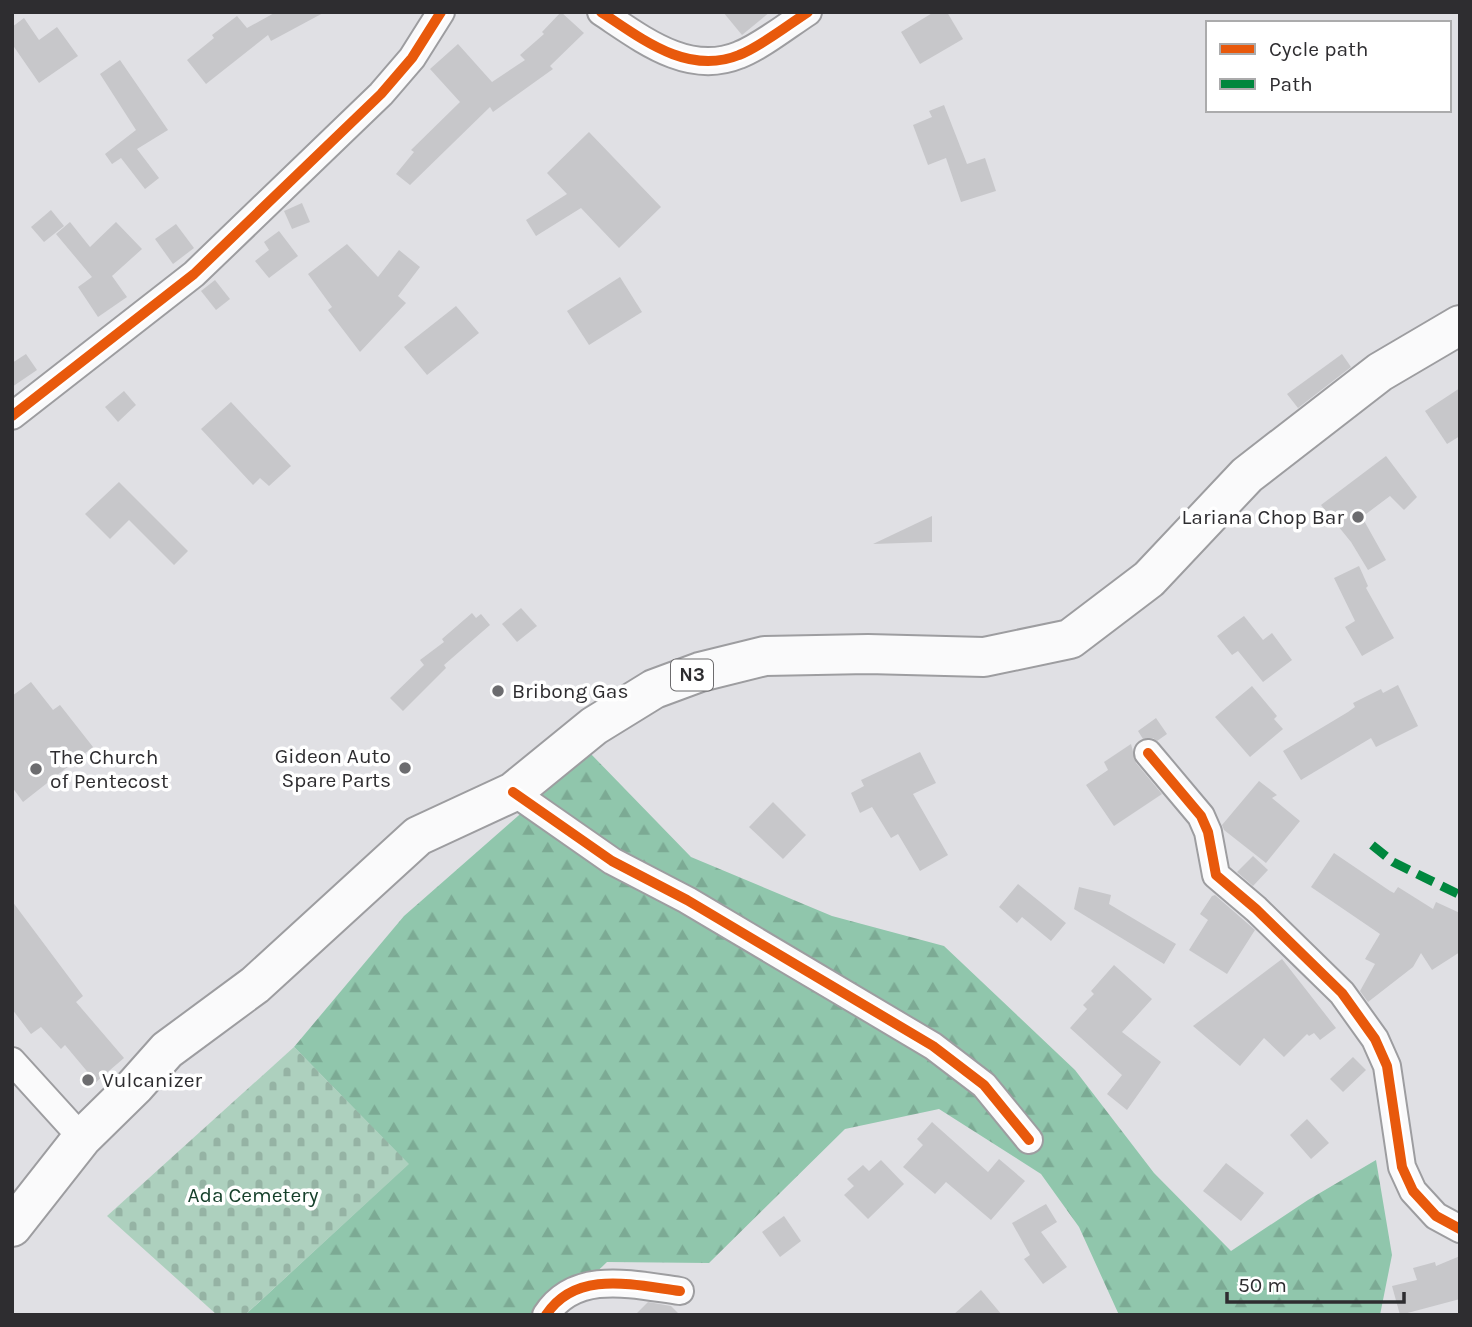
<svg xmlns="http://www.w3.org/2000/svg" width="1472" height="1327" font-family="Karla,sans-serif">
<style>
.forest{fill:url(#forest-firs)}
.cemetery{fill:url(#cemetery-stones)}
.building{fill:#c7c7ca}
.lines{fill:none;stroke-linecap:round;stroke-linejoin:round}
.street-casing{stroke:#9d9da0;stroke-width:30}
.primary-casing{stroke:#9d9da0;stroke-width:42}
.street{stroke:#fafafb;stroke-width:26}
.primary{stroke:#fafafb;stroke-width:38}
.quiet{stroke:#00873e;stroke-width:9;stroke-dasharray:18 9;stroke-linecap:butt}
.cycleway-casing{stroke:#fff;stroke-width:15}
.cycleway{stroke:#e8590c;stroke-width:10}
.poi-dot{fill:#6c6c6f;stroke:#fff;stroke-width:2.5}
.labels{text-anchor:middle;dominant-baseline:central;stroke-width:7;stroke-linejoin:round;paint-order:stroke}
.shield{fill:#fff;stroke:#6d6c6e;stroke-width:2}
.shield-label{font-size:19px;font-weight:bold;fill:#2e2d30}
.poi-label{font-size:21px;fill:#2e2d30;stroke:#fff;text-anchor:start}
.park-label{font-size:21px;fill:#16402b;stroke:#fff}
</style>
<defs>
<pattern id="forest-firs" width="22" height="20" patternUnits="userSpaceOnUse" patternTransform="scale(1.75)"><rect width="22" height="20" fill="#90c6ac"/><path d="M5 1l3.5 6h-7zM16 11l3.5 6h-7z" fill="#7caa94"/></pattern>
<pattern id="cemetery-stones" width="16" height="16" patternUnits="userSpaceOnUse" patternTransform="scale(1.75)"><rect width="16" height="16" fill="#add0be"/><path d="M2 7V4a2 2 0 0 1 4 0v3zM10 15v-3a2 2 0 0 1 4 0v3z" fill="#95b3a4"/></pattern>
</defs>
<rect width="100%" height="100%" fill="#e0e0e4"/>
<path class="forest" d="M590,753L691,857L832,916L944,946L1075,1070L1154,1173L1231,1251L1308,1200L1376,1160L1392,1255L1380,1315H1119L1079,1227L1041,1174L939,1109L845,1129L709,1263L607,1262L552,1315H245L408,1164L294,1047L404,916Z"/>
<path class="cemetery" d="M294,1047L409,1164L245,1315H217L107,1216Z"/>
<g class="building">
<path d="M276,12H325L271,41L268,35L206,84L187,60L214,38L212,35L237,16L247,28Z"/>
<path d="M561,12L584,33L550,66L553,69L493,112L490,107L410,185L396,174L414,152L411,150L460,102L430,69L458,44L492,82L525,60L520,55L544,34L542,32Z"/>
<path d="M723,12H770L742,35Z"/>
<path d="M934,12H947L963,39L920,64L901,32Z"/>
<path d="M24,18L39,40L57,27L78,56L39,83L12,44V27Z"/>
<path d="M120,60L168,130L137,149L159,178L145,189L121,158L112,164L105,154L136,130L100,74Z"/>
<path d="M944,105L967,164L985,158L996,191L961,202L946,158L928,165L913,125L932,117L929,111Z"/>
<path d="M589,132L661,207L619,248L581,208L536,236L526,220L567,194L547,173Z"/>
<path d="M302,203L310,222L292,229L284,211Z"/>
<path d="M51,210L64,226L44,242L31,227Z"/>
<path d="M70,222L90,247L116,222L142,249L112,276L127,297L98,317L78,287L92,277L56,234Z"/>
<path d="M176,224L194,248L173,264L155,239Z"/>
<path d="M279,231L298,256L269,278L255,261L269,250L264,242Z"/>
<path d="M347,244L378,277L399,250L420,267L398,296L406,303L360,352L328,310L332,307L308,274Z"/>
<path d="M620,277L642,312L589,345L567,311Z"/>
<path d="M215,280L230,299L216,310L201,291Z"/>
<path d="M456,306L479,333L427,375L404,347Z"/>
<path d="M26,354L37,370L12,387V363Z"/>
<path d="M1342,354L1351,367L1298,408L1287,394Z"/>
<path d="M1460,388V436L1447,444L1425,411Z"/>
<path d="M124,391L136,405L118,422L105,407Z"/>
<path d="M231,402L291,466L269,486L260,478L253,485L201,429Z"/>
<path d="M1386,456L1417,497L1404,510L1390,496L1362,517L1386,560L1368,570L1351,542L1321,505Z"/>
<path d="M119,482L188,551L174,565L129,520L110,539L85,514Z"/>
<path d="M932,516V542L873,544Z"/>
<path d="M1359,566L1368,586L1366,588L1394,638L1362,656L1345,627L1355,621L1334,578Z"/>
<path d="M521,608L537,626L517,642L502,624Z"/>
<path d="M472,613L476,618L481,614L490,625L444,665L446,668L403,711L390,698L424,665L420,660L444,642L442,639Z"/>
<path d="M1244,616L1263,640L1272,633L1292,660L1263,682L1238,651L1232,655L1217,636Z"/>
<path d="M31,682L53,710L60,705L93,747L23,802L12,787V696Z"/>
<path d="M1398,685L1418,726L1376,747L1371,738L1301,780L1283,751L1348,712L1355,707L1353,703L1381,689L1383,693Z"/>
<path d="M1252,686L1277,716L1274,719L1283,729L1250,757L1215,717Z"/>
<path d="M1156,718L1167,734L1157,741L1153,738L1143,739L1138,731Z"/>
<path d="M1131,744L1136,763L1162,794L1114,826L1086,785L1108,770L1104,762Z"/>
<path d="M920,752L936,783L913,794L948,855L920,871L898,834L891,838L872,807L860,813L851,793L864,786L861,780Z"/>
<path d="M1259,781L1277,795L1272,798L1300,821L1266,863L1224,830L1222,825Z"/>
<path d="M773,802L806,835L783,859L749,827Z"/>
<path d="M1334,853L1390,891L1394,893L1398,887L1433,909L1436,902L1460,913V952L1432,970L1421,953L1413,967L1368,1002L1360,991L1375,964L1365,959L1380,934L1311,887Z"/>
<path d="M1253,856L1268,870L1253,886L1237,872Z"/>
<path d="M1018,884L1066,923L1051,941L1022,917L1017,923L999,907Z"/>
<path d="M1079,887L1111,895L1109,904L1176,944L1164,964L1074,909Z"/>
<path d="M1215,895L1255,930L1227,974L1189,950L1208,920L1200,914L1212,896Z"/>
<path d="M12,901L83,996L76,1002L124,1058L96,1082L65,1045L61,1049L41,1027L31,1034L12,1009Z"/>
<path d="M1282,959L1336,1028L1320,1040L1314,1033L1309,1036L1307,1034L1284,1057L1264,1038L1240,1066L1193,1026Z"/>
<path d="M1114,965L1152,999L1122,1032L1161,1062L1127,1110L1107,1094L1122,1075L1070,1028L1087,1009L1083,1005L1094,994L1091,991Z"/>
<path d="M1353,1057L1366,1070L1343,1092L1330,1079Z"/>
<path d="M1307,1119L1329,1143L1311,1159L1290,1135Z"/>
<path d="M932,1122L988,1172L999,1159L1025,1181L991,1220L946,1182L935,1194L903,1167L923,1145L917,1139Z"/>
<path d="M881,1160L904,1184L868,1219L844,1195L854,1186L847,1179L863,1165L869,1171Z"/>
<path d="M1226,1163L1264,1193L1241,1221L1203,1191Z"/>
<path d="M1046,1204L1057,1222L1041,1232L1067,1267L1043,1284L1024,1259L1030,1255L1012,1223Z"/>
<path d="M784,1216L801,1241L780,1257L762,1232Z"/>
<path d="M1460,1256V1299L1400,1315L1392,1286L1417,1280L1413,1268L1435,1262L1436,1266Z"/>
<path d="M981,1290L1002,1315H953Z"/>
<path d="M648,1302L671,1306L680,1315H635Z"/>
</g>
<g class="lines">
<defs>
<g id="street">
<path d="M601,12C642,39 688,76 739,55C760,47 788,25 808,12"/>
<path d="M12,416L194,274L381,94L412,58L441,12"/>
<path d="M1148,753L1201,816L1208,832L1216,875L1256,909L1342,993L1375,1039L1387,1066L1402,1167L1413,1191L1436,1216L1460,1229"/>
<path d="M513,792L612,861L687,900L933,1046L984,1085L1029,1140"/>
<path d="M12,1061L82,1138"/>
<path d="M546,1315C576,1269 634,1285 680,1291"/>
</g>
<path id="primary" d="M12,1227L82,1138L135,1086L167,1050L255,985L418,836L513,792L594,726L654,689L700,672L765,656L868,654L984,657L1070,639L1149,579L1247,475L1380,372L1460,325"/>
</defs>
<use href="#street" class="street-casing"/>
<use href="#primary" class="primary-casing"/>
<use href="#street" class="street"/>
<use href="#primary" class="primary"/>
<path class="quiet" d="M1372,845L1393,862L1460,895"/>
<defs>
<g id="cycleway">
<path d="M601,12C642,39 688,76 739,55C760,47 788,25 808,12"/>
<path d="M12,416L194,274L381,94L412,58L441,12"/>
<path d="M1148,753L1201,816L1208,832L1216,875L1256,909L1342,993L1375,1039L1387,1066L1402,1167L1413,1191L1436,1216L1460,1229"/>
<path d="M513,792L612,861L687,900L933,1046L984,1085L1029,1140"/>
<path d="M546,1315C576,1269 634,1285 680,1291"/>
</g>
</defs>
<use href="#cycleway" class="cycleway-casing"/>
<use href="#cycleway" class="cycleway"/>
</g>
<g class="poi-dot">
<circle cx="1358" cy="517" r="7"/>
<circle cx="498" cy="691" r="7"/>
<circle cx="405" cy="768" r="7"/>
<circle cx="36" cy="769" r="7"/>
<circle cx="88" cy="1080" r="7"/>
</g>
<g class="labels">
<rect class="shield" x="671" y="659.5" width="42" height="31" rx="5"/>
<g class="shield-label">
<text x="692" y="675">N3</text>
</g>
<g class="poi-label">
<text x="1344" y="517" text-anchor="end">Lariana Chop Bar</text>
<text x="512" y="691">Bribong Gas</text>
<text x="391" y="756" text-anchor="end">Gideon Auto<tspan x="391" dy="24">Spare Parts</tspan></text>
<text x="50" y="757">The Church<tspan x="50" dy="24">of Pentecost</tspan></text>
<text x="102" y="1080">Vulcanizer</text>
</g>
<g class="park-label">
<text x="253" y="1195">Ada Cemetery</text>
</g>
</g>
<rect width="1472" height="1327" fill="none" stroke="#2e2d30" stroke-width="28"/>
<rect x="1206" y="21" width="245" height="91" fill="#ffffff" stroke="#ababac" stroke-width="2"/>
<rect x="1220" y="44" width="35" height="10" fill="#e8590c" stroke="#ababac" stroke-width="2"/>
<text x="1269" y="56" font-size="21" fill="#2e2d30">Cycle path</text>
<rect x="1220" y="79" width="35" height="10" fill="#00873e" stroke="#ababac" stroke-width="2"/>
<text x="1269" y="91" font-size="21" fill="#2e2d30">Path</text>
<path d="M1227 1292v10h177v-10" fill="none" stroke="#2e2d30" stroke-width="3.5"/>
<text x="1238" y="1292" font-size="21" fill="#2e2d30" stroke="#ffffff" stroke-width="5" paint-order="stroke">50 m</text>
</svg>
